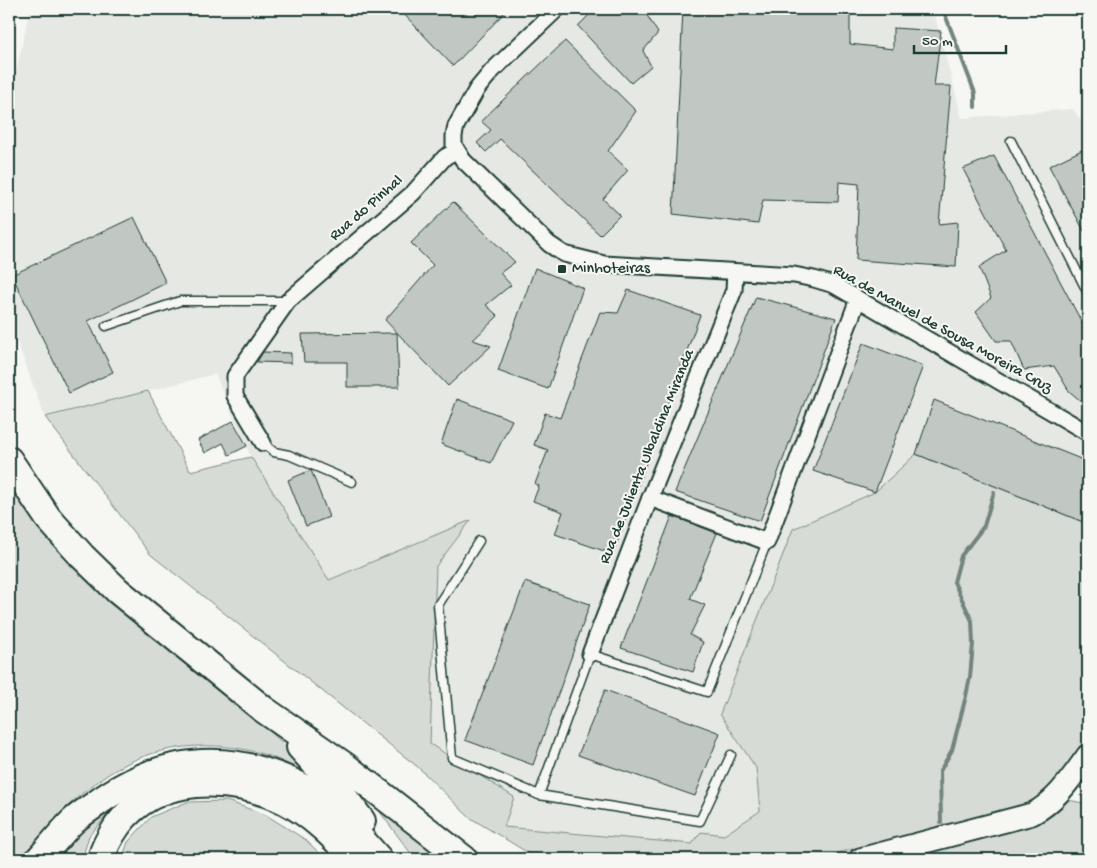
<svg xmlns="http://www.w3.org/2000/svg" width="1097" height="868" font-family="'Gochi Hand',sans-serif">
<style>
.built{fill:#e6e8e4}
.green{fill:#d6dbd6;stroke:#7a8c85}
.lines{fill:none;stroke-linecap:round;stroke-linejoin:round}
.stream{stroke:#72847d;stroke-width:4}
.building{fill:#c1c8c3;stroke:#1f3d34}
.lane-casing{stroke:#1f3d34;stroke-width:11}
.street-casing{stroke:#1f3d34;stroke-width:19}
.secondary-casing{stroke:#1f3d34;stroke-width:25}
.highway-casing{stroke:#1f3d34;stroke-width:30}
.lane{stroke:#f6f6f2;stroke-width:8}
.street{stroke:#f6f6f2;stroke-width:15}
.secondary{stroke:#f6f6f2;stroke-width:21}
.highway{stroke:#f6f6f2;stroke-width:26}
.poi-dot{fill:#1f3d34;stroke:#f6f6f2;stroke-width:2}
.labels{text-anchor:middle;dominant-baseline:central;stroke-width:4;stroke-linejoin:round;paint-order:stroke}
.street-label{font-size:16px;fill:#1f3d34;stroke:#f6f6f2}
.poi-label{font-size:16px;fill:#1f3d34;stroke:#f6f6f2;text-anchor:start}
</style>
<rect width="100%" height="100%" fill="#f6f6f2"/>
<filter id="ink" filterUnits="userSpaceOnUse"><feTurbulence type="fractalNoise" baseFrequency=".02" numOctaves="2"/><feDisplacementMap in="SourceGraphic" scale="10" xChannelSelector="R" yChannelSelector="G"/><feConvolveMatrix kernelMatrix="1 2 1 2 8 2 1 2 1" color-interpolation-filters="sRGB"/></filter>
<g filter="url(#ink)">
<path class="built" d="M30,9H933L962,118L1073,109L1088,130V524L916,454L875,492L793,529L720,714L756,768L760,811L723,835L692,844L504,827L514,797L430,745L436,566L470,521L329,580L251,457L215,374L45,417L9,320V103Z"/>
<g class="green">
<path d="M148,391L190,471L251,457L329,580L471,520L436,566L430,744L514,797L504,827L692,844L701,832L724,835L760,811L756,768L720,714L793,529L875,492L916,454L1088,524V739L1051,790L1028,806L841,852L827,859H538L469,817L419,768L150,554L45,417Z"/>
<path d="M9,480L235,701L282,742L304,764L322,784C308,775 294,766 279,760C233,740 171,741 126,764C105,775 85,790 67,807C51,822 37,842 23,859H9Z"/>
<path d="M368,796L443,859H415Z"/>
<path d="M1068,800L1088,804V859H898L1049,817Z"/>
<path d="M227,801L266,815L306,840L325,859H122L128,842L151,817L187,802Z"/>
<path d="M114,807L89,836L82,859H56L88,823Z"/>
</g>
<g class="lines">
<g class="stream">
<path d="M943,9L975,93V107"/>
<path d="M941,822L940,771L952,750L966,696L970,677L973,644L972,621L954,582L961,556L984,526L994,492"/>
</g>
</g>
<g class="building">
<path d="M399,9H508L453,66Z"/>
<path d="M595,9H643L658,33L643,51L651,66L631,83L578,26Z"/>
<path d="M683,9L706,11V9H825L850,11V44L893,49V28L941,31L934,86H951L939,224L958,222L956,267L856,260L859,184L839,182L838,202L763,200L758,224L673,214Z"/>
<path d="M565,41L636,111L608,151L628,170L603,199L620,215L600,235L500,139L486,152L477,143L491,130L481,121Z"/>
<path d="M1088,147V238L1049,166Z"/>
<path d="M994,156L1088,334V407L1069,391L1054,366L1024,370L1011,341H996L976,312L991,298L979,267L1006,250L963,169Z"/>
<path d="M453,202L515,262L500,273L511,285L486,305L498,316L473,340L491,346L448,386L385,320L433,265L411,243Z"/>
<path d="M134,217L166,283L88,321L113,372L69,393L12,275Z"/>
<path d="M535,268L583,288L548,389L498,371Z"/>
<path d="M628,290L700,315L613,554L555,534L563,512L533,501L539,486L535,484L548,450L534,445L545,413L560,418L600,312L618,313Z"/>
<path d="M756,297L836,318L760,521L675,492Z"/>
<path d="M397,333L399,387H347V362H304L302,334Z"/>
<path d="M863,343L923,366L875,492L813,471Z"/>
<path d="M263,352L291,353V363L257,362Z"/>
<path d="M457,399L512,420L491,463L441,444Z"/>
<path d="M934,400L1088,462V524L916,454Z"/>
<path d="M233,421L247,446L229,455L223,443L205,453L198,440Z"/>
<path d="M311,470L329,517L306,526L288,480Z"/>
<path d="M672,516L717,533L690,599L705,605L690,635L703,642L693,672L621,648Z"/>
<path d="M525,582L590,604L533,765L465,740Z"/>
<path d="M605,690L720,733L695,796L578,755Z"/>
</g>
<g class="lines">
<defs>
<g id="lane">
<path d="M1011,141L1088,293"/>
<path d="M106,326L180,301H288"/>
<path d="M263,443L274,452L289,455L352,482"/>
<path d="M479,541L438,605L452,758L539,795"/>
<path d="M731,755L700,821L539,795L590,654L707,692L767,542"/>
</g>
<g id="street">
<path d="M557,9L492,71L477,89L456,126L454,136V145L463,160L549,244L564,254L604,264L794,275L814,279L834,285L1088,433"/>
<path d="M263,443L235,396V376L288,301L413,193L445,157L456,151"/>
<path d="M650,498L767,542L858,299"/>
<path d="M590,654L650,498L734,290L735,272"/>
</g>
<path id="secondary" d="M860,859L1032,814C1057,801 1072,777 1088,755"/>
<g id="highway">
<path d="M9,460L48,518L82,556L118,591L263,709L345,766L464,859"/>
<path d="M300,747L341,793L362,821"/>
<path d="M39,859C50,847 60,834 72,822C78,816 86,811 93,806C142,769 199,752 260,770C280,776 301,784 318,797C340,814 360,838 379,859"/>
<path d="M101,859C104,847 111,835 118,825C156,774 231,775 285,801C312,815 334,837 354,859"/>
</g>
</defs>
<use href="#lane" class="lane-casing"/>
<use href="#street" class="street-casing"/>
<use href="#secondary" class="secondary-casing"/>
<use href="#highway" class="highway-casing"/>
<use href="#lane" class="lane"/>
<use href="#street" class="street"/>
<use href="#secondary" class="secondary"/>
<use href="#highway" class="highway"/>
</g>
</g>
<rect class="poi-dot" x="557" y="264" width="10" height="10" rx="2.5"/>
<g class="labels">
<g class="street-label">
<text transform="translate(367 209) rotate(-41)">Rua do Pinhal</text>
<text transform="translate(942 330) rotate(29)">Rua de Manuel de Sousa Moreira Cruz</text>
<text transform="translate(648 457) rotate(-68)">Rua de Julienta Ulbaldina Miranda</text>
</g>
<g class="poi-label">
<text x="572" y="269">Minhoteiras</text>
</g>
</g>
<rect width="1097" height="868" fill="none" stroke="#f6f6f2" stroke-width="30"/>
<rect x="15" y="15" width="1067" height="838" fill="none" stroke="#1f3d34" stroke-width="2" filter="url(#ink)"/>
<path d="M914 45v8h92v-8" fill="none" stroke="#1f3d34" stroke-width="2.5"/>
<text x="922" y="45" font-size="15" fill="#1f3d34" stroke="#f6f6f2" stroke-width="4" paint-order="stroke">50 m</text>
</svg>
